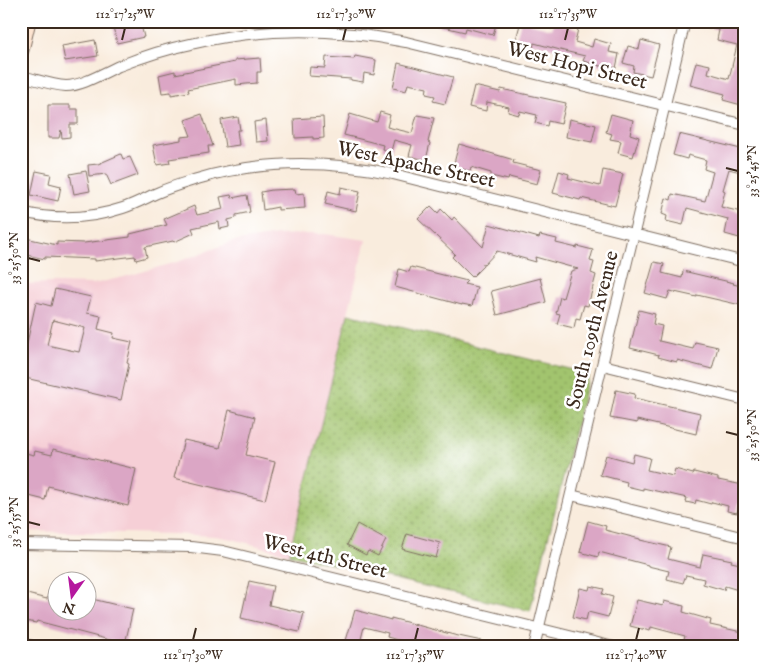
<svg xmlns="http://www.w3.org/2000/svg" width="766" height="668" font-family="'IM FELL English',serif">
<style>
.built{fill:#f6cfd6}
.park{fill:url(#park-dots);stroke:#6e7746}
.building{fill:#dba6c5;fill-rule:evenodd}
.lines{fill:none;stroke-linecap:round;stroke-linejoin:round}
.minor-casing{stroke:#7e6e61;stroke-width:12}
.secondary-casing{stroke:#7e6e61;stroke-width:17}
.minor{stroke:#fff;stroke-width:10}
.secondary{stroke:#fde4d1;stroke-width:15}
.ticks{fill:none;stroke:#3b2a1e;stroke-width:2}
.labels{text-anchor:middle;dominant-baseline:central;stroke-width:5;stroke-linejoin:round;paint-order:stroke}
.street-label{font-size:20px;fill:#3b2a1e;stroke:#fff}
.neatline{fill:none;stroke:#3b2a1e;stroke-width:2}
.ticks-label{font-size:12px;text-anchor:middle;fill:#3b2a1e}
</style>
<defs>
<pattern id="park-dots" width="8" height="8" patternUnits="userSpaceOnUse" patternTransform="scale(1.25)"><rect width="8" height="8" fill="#a2c46e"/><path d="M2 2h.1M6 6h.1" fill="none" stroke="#859f5a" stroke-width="1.8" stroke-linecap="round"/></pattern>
</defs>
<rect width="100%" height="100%" fill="#fff"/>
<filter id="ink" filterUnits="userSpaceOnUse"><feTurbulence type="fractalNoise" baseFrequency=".02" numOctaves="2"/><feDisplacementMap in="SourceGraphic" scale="10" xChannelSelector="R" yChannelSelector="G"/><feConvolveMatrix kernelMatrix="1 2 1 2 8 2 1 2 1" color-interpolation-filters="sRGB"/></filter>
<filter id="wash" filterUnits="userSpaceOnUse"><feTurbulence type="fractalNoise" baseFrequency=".0096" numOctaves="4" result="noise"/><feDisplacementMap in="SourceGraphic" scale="20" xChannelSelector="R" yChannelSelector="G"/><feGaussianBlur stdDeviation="1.12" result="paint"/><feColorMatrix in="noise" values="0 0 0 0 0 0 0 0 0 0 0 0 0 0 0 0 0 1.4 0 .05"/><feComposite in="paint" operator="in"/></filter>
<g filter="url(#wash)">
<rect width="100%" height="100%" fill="#f9ecdd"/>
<path class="built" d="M303,234H324L366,240L289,554L232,539L215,536L175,534L21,531V284L55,283L93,284L124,277L180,261L232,242L277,235Z"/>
<path class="park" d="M348,314L589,374L530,611L289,554Z"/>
<g id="blocks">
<g class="building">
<path d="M134,21H140L144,37L117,43L113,27Z"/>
<path d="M435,21H497L493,35L466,28L465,32L435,25Z"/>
<path d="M521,21L552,29L554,23L578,29L575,42L592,47L594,39L611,44L609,52L619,54L616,68L604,65V67L583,61L585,56L564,51L534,43L533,48L515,43Z"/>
<path d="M696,21H745V106L723,100L725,94L690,85L696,62L710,65L708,73L729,79L737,45L717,40L719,30L696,25Z"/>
<path d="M95,40L98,56L65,61L62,46Z"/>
<path d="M641,40L659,45L651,76L633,72L634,66L623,63L628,46L639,49Z"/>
<path d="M355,56L376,60L374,75L364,73L363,82L351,80V79L309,76L310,67L325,68L326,57L354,59Z"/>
<path d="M260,58L261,72H257V83L236,85V79L188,89L189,92L171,95V92L162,93L159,75L175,71V74L235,62V60Z"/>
<path d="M398,63L453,77L445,104L433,101L435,96L426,94L427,88L408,84L406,91L393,88Z"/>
<path d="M474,86L500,92L501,89L566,103L561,124L548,121L547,126L535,123L537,115L520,111L519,115L508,112L509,107L487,102L486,111L469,107Z"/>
<path d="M48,105H70V109H78V124H70V137L62,138L61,130L59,138H48Z"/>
<path d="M380,112L390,115L387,127L412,133L417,115L434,118L428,142L430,143L426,160L409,156L412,145L394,140L391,151L382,149L383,145L344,135L350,114L377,122Z"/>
<path d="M202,114L213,146H208L209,153L169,159L170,163L157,165L153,145L181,140V137L191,136L185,120Z"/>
<path d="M611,114L633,120L630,134L639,137L633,157L618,153L621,141L610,139L612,134L606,132Z"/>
<path d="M238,117L240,130H237L239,145L225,147L221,120Z"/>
<path d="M323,117L324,138L313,139V137L295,138L294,119Z"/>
<path d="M569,119L596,125L592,142L566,137Z"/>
<path d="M266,120L268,141L256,142L254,122Z"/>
<path d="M679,134L745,150V173L729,169L723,190L725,191L721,207L745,213V232L743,239L725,234L728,219L687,208L683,225L666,221L667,216L662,214L666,198L671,200L672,194L705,201L713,172L704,169L706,160L688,155L687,159L673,155Z"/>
<path d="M459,144L514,160L513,163L541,170L537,184L509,177L508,180L491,176V173L471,167L470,171L453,167Z"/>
<path d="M121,154L123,159L130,157L138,175L111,185L106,174L89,176L88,165L98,164Z"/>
<path d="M603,170L623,174L615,206L581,198L580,200L553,193L559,171L569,174L568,178L600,186Z"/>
<path d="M36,171L51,174L49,183L61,186L58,201L31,195Z"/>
<path d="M86,171L90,191L74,194L70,174Z"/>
<path d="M341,187L360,191L356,211L325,204L328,191L340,194Z"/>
<path d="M295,189L296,194L304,193L305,208L278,210V207L263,210L261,192L272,190Z"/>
<path d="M231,195L232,198L247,195L250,212L236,215V218L228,220L229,227L220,229L219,222L192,228L194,233L174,242L173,241L145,247L147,257L136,260L135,256L95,261V259L45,257V259L21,254V237L57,245V242L84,243L130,237V234L167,225L164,219L194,206L197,215L223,209L220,197Z"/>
<path d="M431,206L438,213L441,209L452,220L454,217L483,247L489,224L539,238L540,235L557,239L556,243L577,248V246L593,250L590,261L594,262L591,273L596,275L588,306L584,305L580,319L576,318L574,328L557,324L560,314L556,313L560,297L563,298L571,271L578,269L535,257L536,262L497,251L484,265L483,263V266L472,277L452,257L455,254L418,219Z"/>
<path d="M654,262L664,264L662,273L682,278L683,271L734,283L733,284L745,287V306L697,295V297L670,291L667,299L645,293Z"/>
<path d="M411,267L467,281L464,284L477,287L472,306L462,304V305L395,287L399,269L409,272Z"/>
<path d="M540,278L546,302L497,315L491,291Z"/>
<path d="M55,289L91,297L87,313L101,316L98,329L114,333L113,338L132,342L127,363L129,364L121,400L21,377V370L36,302L51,306ZM53,320L85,328L79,352L47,345Z"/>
<path d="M639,310L655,314L653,324L662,326L659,341L693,349L695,342L718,347L712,369L677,360V362L658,357L659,355L630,348Z"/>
<path d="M616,390L635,394L634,398L700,413L696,434L637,420V423L610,418Z"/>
<path d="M229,410L255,417L246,455L275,462L265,500L174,478L184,440L220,448Z"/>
<path d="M53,449L136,469L128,506L48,486L45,500L21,494V452L34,455L35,451L52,455Z"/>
<path d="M634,454L650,458L647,470L673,476L675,469L693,474L694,472L718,478V480L743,485L737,513L727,511L728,506L712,502L711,504L696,500L695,504L686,502L687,498L643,488V490L626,486L627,482L600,475L606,455L632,462Z"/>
<path d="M588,521L606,526L605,530L640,539V540L671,547L668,559L700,567L703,554L732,560L731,562L745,565V592L725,586L724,590L703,584L704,579L686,575L683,583L667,579L669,571L648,566V565L599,552L598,557L580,552Z"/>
<path d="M357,524L386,540L378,556L368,551L366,555L347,545Z"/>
<path d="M407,534L440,543L436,558L402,549Z"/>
<path d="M249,581L273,586L269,605L304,613L299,632L241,618Z"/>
<path d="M590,586L604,589L602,594L613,597L608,617L588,612L586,620L573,617L580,588L589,590Z"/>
<path d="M50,589L58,591V610H88V598L133,609L125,644L37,621L36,623L21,620L27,594L47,599Z"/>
<path d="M637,600L663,606L664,601L684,606L683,612L711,620L710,625L742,632L739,647H729L711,643L710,647H698L699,644L684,640L685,636L651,627L650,631L630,626Z"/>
<path d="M355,610L391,620V618L454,635L491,643V647H416V645L387,637L388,633L364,627L359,647L345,644Z"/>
</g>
</g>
</g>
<g filter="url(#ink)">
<use href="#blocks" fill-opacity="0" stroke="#7e6e61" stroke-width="1"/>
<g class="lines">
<defs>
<g id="minor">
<path d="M21,76C35,79 51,85 66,86C82,86 103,73 119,66C142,57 166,49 191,44C262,27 335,28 406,42L745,125"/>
<path d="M21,212C55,220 90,219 123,208C135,204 146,198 157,193C170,187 184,183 197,179C261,160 327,160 393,174L745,262"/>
<path d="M603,365L745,400"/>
<path d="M571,495L745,538"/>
<path d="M21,544L191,547L223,551L614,647"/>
<path d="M21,643L37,647"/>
<path d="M534,647L685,21"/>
</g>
<path id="secondary" d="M21,50L28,21"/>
</defs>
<use href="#minor" class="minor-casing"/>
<use href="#secondary" class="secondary-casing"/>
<use href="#minor" class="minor"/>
<use href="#secondary" class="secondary"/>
</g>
</g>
<path class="ticks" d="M122,40L125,28M343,40L346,28M565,40L568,28M726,168L738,171M28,258L40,261M726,432L738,435M28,522L40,525M193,640L196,628M415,640L418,628M636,640L639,628"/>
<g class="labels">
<g class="street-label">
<text transform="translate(577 66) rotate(14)">West Hopi Street</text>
<text transform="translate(416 165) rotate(12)">West Apache Street</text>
<text transform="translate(593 330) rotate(-76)">South 109th Avenue</text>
<text transform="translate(325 557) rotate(14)">West 4th Street</text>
</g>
</g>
<rect width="766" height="668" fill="none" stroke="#fff" stroke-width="55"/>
<g transform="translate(72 596) rotate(194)"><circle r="24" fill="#ffffff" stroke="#b1aaa5"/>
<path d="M0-4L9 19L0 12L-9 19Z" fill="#b5179e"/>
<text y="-8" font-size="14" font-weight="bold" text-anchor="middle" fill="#3b2a1e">N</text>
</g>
<rect x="28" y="28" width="710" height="612" class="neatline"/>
<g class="ticks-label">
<text x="125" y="18">112°17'25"W</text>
<text x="346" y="18">112°17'30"W</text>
<text x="568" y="18">112°17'35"W</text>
<text transform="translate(752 171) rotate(-90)" y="4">33°25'45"N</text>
<text transform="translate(14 258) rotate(-90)" y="4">33°25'50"N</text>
<text transform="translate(752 435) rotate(-90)" y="4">33°25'50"N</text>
<text transform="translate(14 522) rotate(-90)" y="4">33°25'55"N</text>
<text x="193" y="659">112°17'30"W</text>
<text x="415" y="659">112°17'35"W</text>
<text x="636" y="659">112°17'40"W</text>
</g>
</svg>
